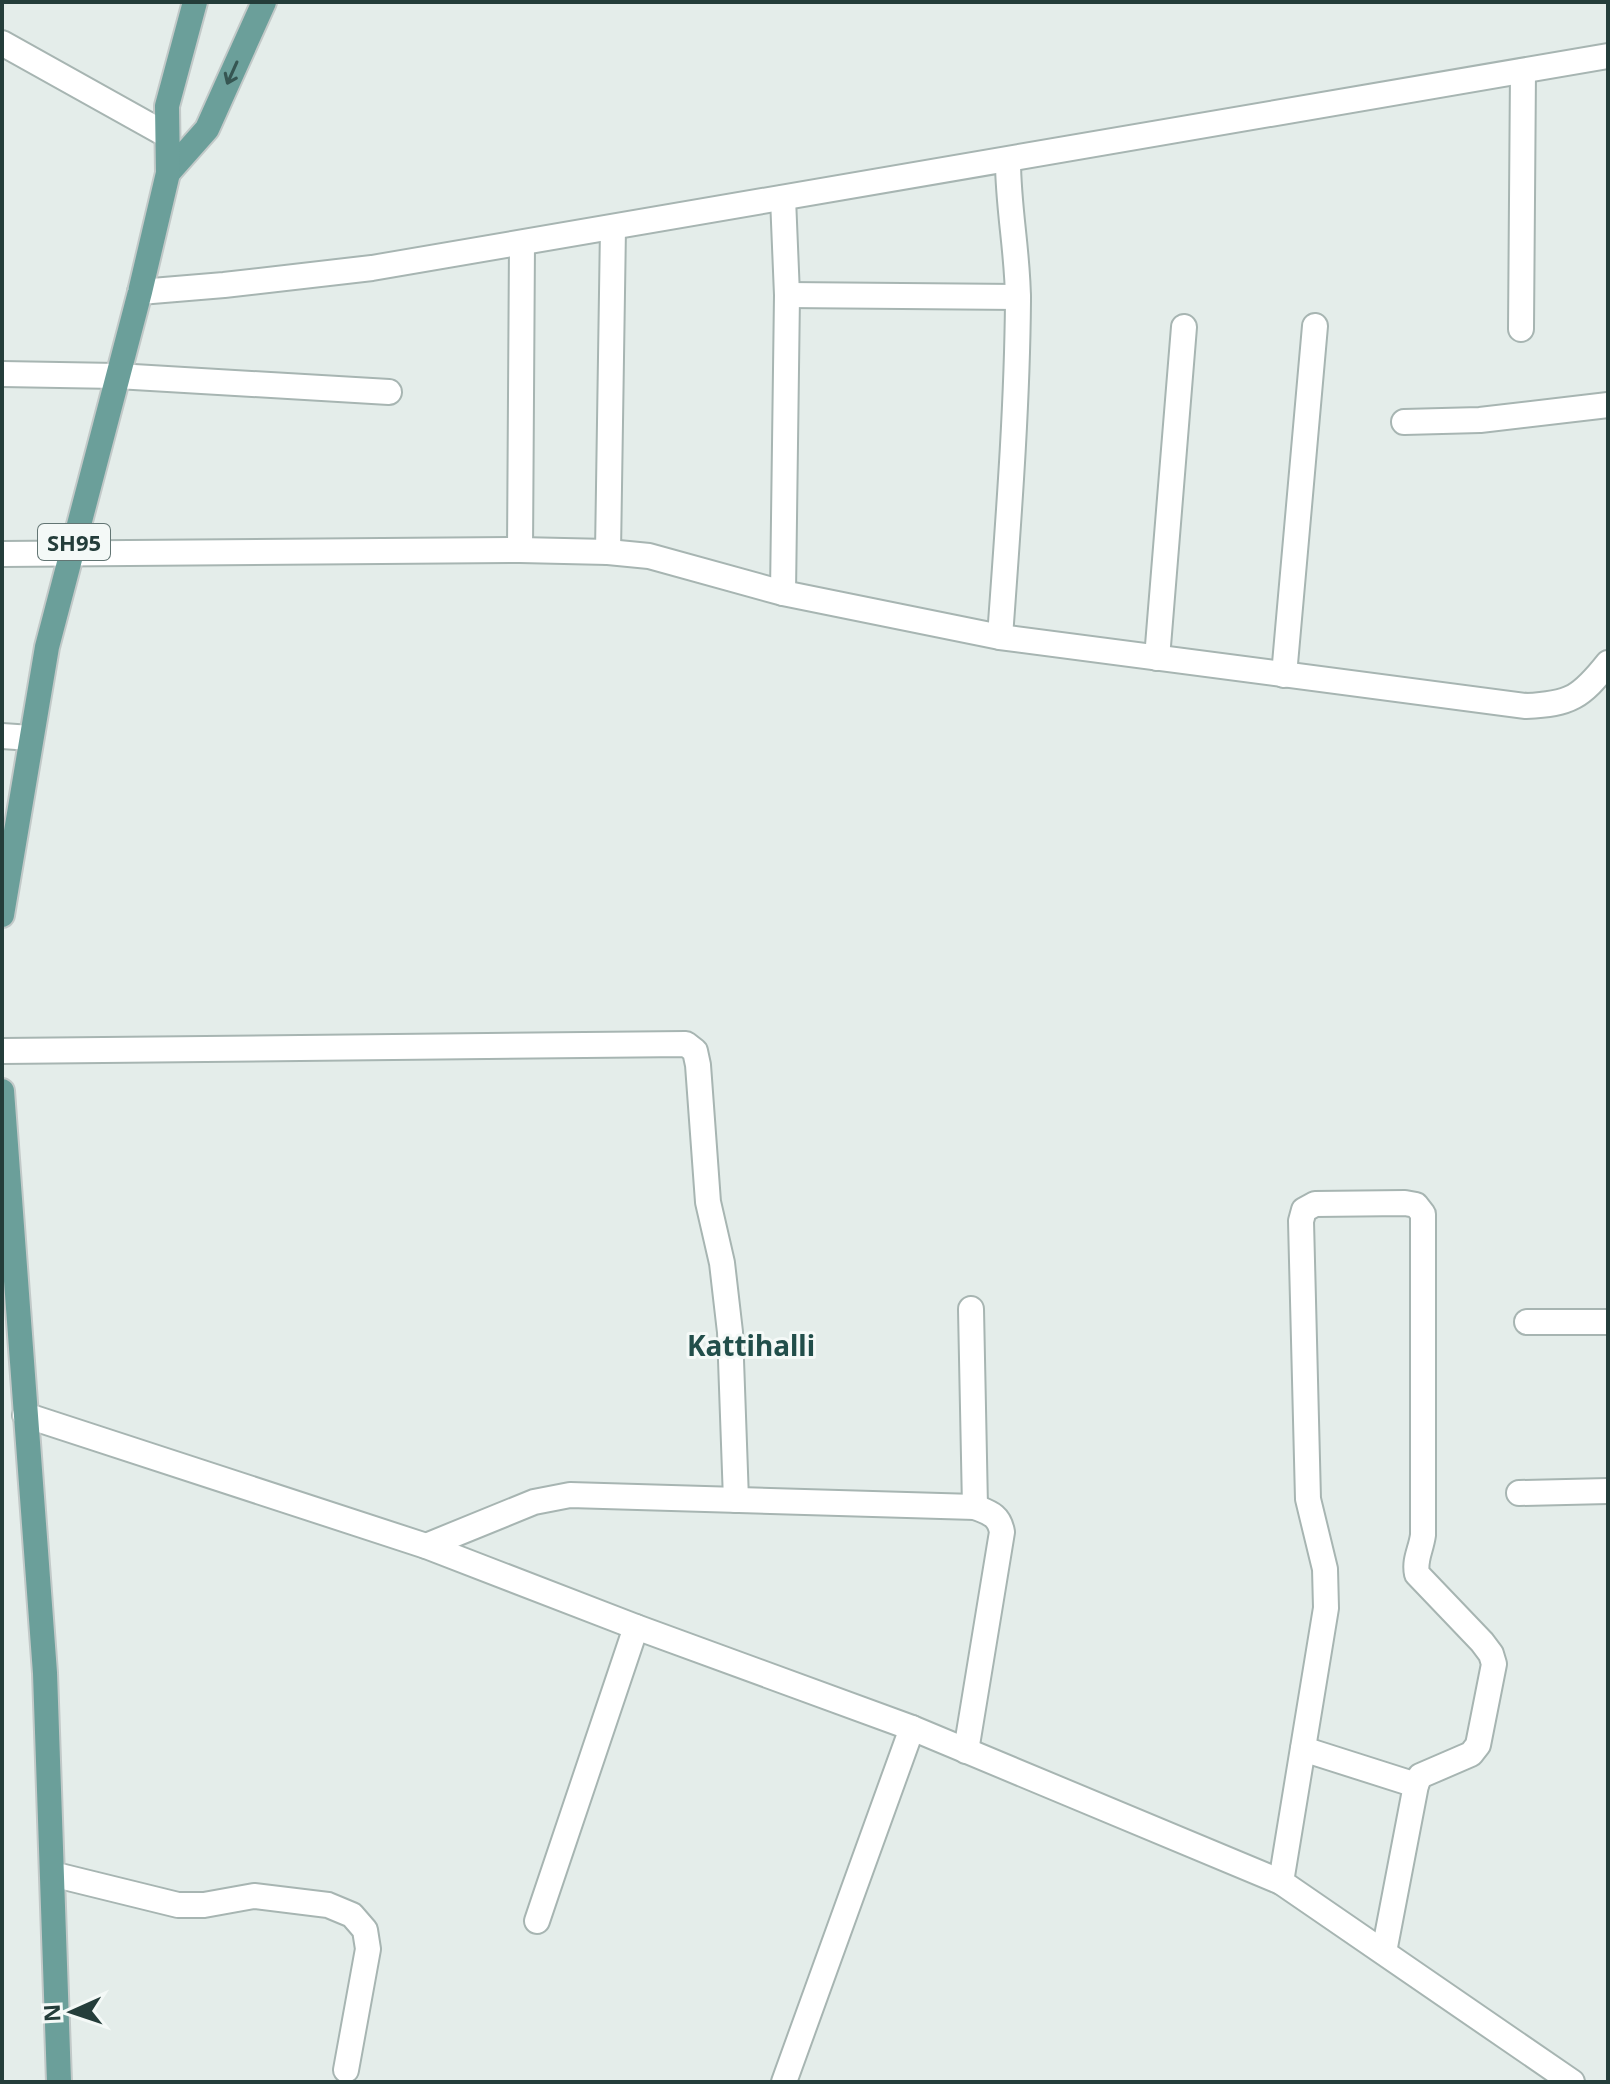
<svg xmlns="http://www.w3.org/2000/svg" width="1610" height="2084" font-family="'Noto Sans',sans-serif">
<style>
.lines{fill:none;stroke-linecap:round;stroke-linejoin:round}
.street-casing{stroke:#a7b5b2;stroke-width:28}
.primary-casing{stroke:#c2c9c8;stroke-width:28}
.street{stroke:#fff;stroke-width:24}
.primary{stroke:#6b9f9a;stroke-width:24}
.oneway{stroke:#365652}
.labels{text-anchor:middle;dominant-baseline:central;stroke-width:6;stroke-linejoin:round;paint-order:stroke}
.shield{fill:#f4f9f7;stroke:#627573;stroke-width:2}
.shield-label{font-size:22px;font-weight:bold;fill:#243d3a}
.quarter-label{font-size:28px;font-weight:bold;fill:#214e4a;stroke:#f4f9f7}
</style>
<rect width="100%" height="100%" fill="#e4edea"/>
<g class="lines">
<defs>
<g id="street">
<path d="M2,43L165,134"/>
<path d="M140,292L224,285L372,268L1608,56"/>
<path d="M787,295L1018,297"/>
<path d="M1521,329L1523,71"/>
<path d="M2,374L117,376L389,392"/>
<path d="M1404,422L1480,420L1608,405"/>
<path d="M520,550L522,243"/>
<path d="M608,552L613,228"/>
<path d="M2,554L520,550L608,552L649,556L783,593L1000,637L1526,706C1571,704 1581,697 1608,663"/>
<path d="M783,593L787,295L783,198"/>
<path d="M1000,637C1008,525 1017,413 1018,301C1018,254 1008,208 1008,161"/>
<path d="M1157,658L1184,327"/>
<path d="M1284,675L1315,326"/>
<path d="M2,736L31,738"/>
<path d="M2,1051L686,1044L695,1051L698,1065L708,1202L722,1263L730,1332L736,1500"/>
<path d="M971,1309L975,1507"/>
<path d="M1527,1322H1608"/>
<path d="M25,1415L426,1546L636,1627L912,1728L1281,1882L1572,2082"/>
<path d="M1519,1493L1608,1491"/>
<path d="M426,1546L534,1502L570,1495L975,1507C990,1513 999,1515 1002,1532L966,1751"/>
<path d="M1303,1749L1416,1785"/>
<path d="M52,1874L178,1905H204L254,1896L328,1905L352,1915L365,1930L368,1949L346,2070"/>
<path d="M1281,1882L1326,1608L1325,1569L1308,1499L1301,1221L1304,1210L1315,1204L1405,1203L1416,1205L1423,1214V1535C1421,1550 1414,1560 1417,1574L1482,1642L1491,1654L1494,1664L1478,1745L1471,1754L1420,1776L1416,1785L1384,1952"/>
<path d="M537,1921L636,1627"/>
<path d="M784,2082L912,1728"/>
</g>
<g id="primary">
<path d="M168,173L207,129L264,2"/>
<path d="M2,915L47,647L140,292L168,173L167,106L195,2"/>
<path d="M2,1091L45,1673L59,2082"/>
</g>
</defs>
<use href="#street" class="street-casing"/>
<use href="#primary" class="primary-casing"/>
<use href="#street" class="street"/>
<use href="#primary" class="primary"/>
</g>
<defs><path id="oneway-shaft" d="M-6 0H5M1.5-3L5.5 0L1.5 3" fill="none" stroke-width="1.6" stroke-linecap="round" stroke-linejoin="round" transform="scale(2)"/></defs>
<use class="oneway" href="#oneway-shaft" transform="translate(232 73) rotate(114)"/>
<g class="labels">
<rect class="shield" x="38" y="524" width="72" height="36" rx="6"/>
<g class="shield-label">
<text x="74" y="542">SH95</text>
</g>
<g class="quarter-label">
<text x="751" y="1345">Kattihalli</text>
</g>
</g>
<rect width="1610" height="2084" fill="none" stroke="#243d3a" stroke-width="8"/>
<g transform="translate(72 2012) rotate(267)" stroke="#f4f9f7" stroke-width="6" paint-order="stroke">
<path d="M0-6L14 30L0 20L-14 30Z" fill="#243d3a"/>
<text y="-12" font-size="22" font-weight="bold" text-anchor="middle" fill="#243d3a">N</text>
</g>
</svg>
